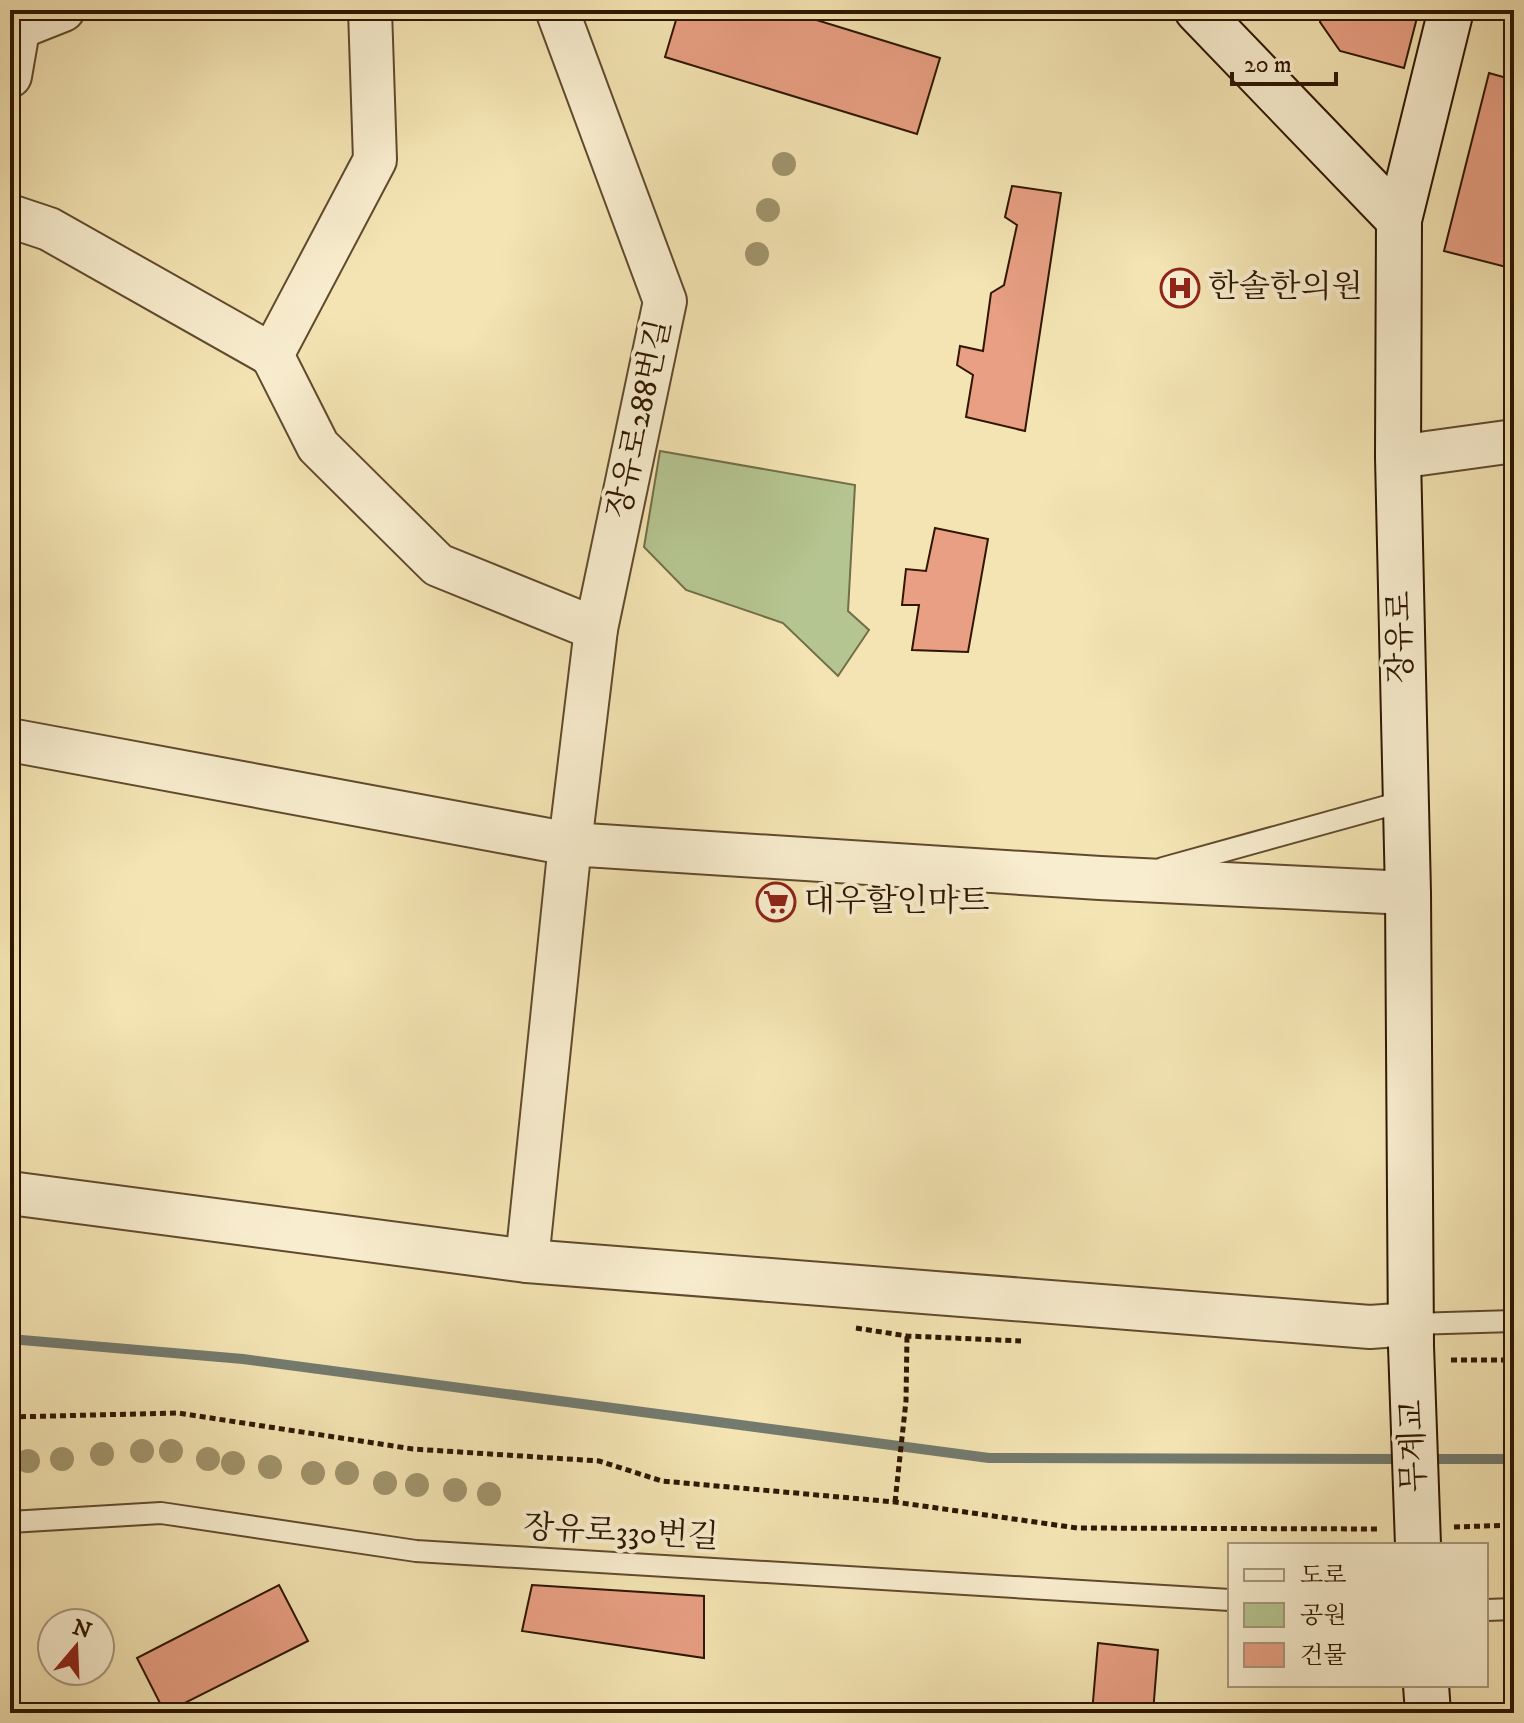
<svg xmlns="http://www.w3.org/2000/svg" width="1524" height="1723" font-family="'IM FELL DW Pica','Noto Serif KR',serif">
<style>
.green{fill:#b5c591;stroke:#726e48;stroke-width:2}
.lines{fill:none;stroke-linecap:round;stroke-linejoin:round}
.stream{stroke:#737a6e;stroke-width:10}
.building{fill:#e89f83;stroke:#2e1600;stroke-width:2}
.service-casing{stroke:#604a2d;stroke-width:24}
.minor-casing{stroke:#604a2d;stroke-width:46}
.secondary-casing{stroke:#2e1600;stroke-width:48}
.path{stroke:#2e1600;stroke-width:5;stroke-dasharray:6 4;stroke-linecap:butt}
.service{stroke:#f8edce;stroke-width:20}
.minor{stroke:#f8edce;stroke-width:42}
.secondary{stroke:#f8edce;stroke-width:44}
.secondary-bridge-casing{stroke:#2e1600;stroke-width:48;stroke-linecap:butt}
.secondary-bridge{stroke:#f8edce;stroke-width:44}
.tree{fill:#a1946d}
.labels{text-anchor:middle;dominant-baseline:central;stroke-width:8;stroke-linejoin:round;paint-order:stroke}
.poi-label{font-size:32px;fill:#2e1600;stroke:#f8edce;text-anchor:start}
.street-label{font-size:32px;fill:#2e1600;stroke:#f8edce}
</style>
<rect width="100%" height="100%" fill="#f4e4b3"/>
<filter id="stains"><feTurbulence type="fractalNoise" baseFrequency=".0025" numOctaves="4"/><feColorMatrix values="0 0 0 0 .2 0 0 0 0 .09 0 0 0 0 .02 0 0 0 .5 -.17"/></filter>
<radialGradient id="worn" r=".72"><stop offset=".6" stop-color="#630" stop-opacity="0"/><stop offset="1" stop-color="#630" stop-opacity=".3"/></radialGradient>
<path class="green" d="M660,451L855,485L848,611L869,630L838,676L783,623L686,590L644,547Z"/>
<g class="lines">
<g class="stream">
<path d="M10,1339L243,1359L989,1458L1405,1459"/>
<path d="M1425,1459H1514"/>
</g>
</g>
<g class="building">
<path d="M679,10H784L940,58L917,134L665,57Z"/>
<path d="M1323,10H1419L1404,68L1340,51L1320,22Z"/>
<path d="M1489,73L1514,80V269L1444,251Z"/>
<path d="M1012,186L1061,193L1025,431L966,417L973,375L957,365L960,346L983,351L991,293L1004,285L1017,225L1005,217Z"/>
<path d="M935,528L988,539L968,652L912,650L919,605H902L906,569L926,571Z"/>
<path d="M279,1585L308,1641L165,1713L137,1658Z"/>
<path d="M532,1585L704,1596V1658L522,1631Z"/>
<path d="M1098,1643L1158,1650L1153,1713H1092Z"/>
</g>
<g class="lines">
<defs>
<g id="service">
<path d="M1163,868L1405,801"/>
<path d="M1412,1324L1514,1321"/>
<path d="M10,1522L161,1513L416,1551L1230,1600"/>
<path d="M1486,1610L1514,1609"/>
</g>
<g id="minor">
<path d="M10,31L63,10"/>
<path d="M10,76L18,30"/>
<path d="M10,216L49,229L272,355L375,160L370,10"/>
<path d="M272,355L318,446L438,565L596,629"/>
<path d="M1398,457L1514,441"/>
<path d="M10,740L570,844L596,629L665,301L557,10"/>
<path d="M10,1193L527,1261L1370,1327L1412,1324"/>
<path d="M527,1261L570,844L1100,878L1408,893"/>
</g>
<g id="secondary">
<path d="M1197,10L1399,220"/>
<path d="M1411,1346L1408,893L1398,457L1399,220L1451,10"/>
<path d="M1426,1685L1428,1713"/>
</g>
</defs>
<use href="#service" class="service-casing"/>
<use href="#minor" class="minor-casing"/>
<use href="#secondary" class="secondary-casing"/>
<g class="path">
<path d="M856,1328L907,1336L1021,1341"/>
<path d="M1451,1360H1514"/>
<path d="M10,1417L178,1413L413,1449L599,1461L662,1481L895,1502L1077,1528L1380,1529"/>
<path d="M895,1502L906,1401L907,1336"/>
<path d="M1454,1527L1514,1525"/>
</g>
<use href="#service" class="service"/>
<use href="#minor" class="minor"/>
<use href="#secondary" class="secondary"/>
<defs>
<path id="secondary-bridge" d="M1411,1346L1418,1545"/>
</defs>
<use href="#secondary-bridge" class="secondary-bridge-casing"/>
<use href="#secondary-bridge" class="secondary-bridge"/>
</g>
<g class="tree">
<circle cx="784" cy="164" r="12"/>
<circle cx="768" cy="210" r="12"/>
<circle cx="757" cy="254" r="12"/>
<circle cx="142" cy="1451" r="12"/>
<circle cx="171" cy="1451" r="12"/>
<circle cx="102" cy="1454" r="12"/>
<circle cx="62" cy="1459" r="12"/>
<circle cx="208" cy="1459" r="12"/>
<circle cx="28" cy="1461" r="12"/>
<circle cx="233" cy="1463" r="12"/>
<circle cx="270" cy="1467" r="12"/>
<circle cx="313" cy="1473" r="12"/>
<circle cx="347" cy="1473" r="12"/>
<circle cx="385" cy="1483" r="12"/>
<circle cx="417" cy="1485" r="12"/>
<circle cx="455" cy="1490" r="12"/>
<circle cx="489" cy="1494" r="12"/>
</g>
<defs>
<symbol id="hospital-ring" viewBox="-11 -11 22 22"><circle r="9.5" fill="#f8edce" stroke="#8f2418" stroke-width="1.5"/><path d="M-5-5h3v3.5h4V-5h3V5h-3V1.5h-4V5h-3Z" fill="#8f2418"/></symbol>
<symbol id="supermarket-ring" viewBox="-11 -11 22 22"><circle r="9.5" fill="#f8edce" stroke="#8f2418" stroke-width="1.5"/><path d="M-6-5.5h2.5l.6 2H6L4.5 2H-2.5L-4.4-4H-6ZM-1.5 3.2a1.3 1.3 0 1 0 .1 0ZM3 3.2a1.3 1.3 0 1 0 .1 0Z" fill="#8f2418"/></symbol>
</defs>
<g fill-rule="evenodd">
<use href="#hospital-ring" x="1158" y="266" width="44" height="44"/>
<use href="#supermarket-ring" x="754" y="880" width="44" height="44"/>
</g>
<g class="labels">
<g class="poi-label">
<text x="1208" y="288">한솔한의원</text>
<text x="804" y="902">대우할인마트</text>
</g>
<g class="street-label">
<text transform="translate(640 419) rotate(-78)">장유로288번길</text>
<text transform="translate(1401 637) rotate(-91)">장유로</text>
<text transform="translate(1414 1446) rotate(-92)">무계교</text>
<text transform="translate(621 1533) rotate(3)">장유로330번길</text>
</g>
</g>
<rect width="1524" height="1723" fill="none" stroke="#f4e4b3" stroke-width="40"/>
<rect x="12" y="12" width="1500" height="1699" fill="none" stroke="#2e1600" stroke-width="4"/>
<rect x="20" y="20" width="1484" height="1683" fill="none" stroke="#2e1600" stroke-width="2"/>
<rect x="1228" y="1543" width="260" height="144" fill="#f8edce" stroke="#a7977c" stroke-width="2"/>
<rect x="1244" y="1569" width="40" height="12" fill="#f8edce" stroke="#a7977c" stroke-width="2"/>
<text x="1300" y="1583" font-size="24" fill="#2e1600">도로</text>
<rect x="1244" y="1603" width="40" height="24" fill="#b5c591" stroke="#a7977c" stroke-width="2"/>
<text x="1300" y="1623" font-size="24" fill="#2e1600">공원</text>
<rect x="1244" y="1643" width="40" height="24" fill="#e89f83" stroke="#a7977c" stroke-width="2"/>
<text x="1300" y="1663" font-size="24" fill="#2e1600">건물</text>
<g transform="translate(76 1647) rotate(19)"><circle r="38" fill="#f8edce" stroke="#a7977c" stroke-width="2"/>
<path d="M0-6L14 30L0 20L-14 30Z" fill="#8f2418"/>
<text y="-12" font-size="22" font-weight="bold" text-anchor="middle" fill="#2e1600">N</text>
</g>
<path d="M1232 72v12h104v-12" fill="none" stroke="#2e1600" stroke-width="4"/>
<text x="1244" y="72" font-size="24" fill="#2e1600" stroke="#f8edce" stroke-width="6" paint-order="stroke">20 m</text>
<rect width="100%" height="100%" filter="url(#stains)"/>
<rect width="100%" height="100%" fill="url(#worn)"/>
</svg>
